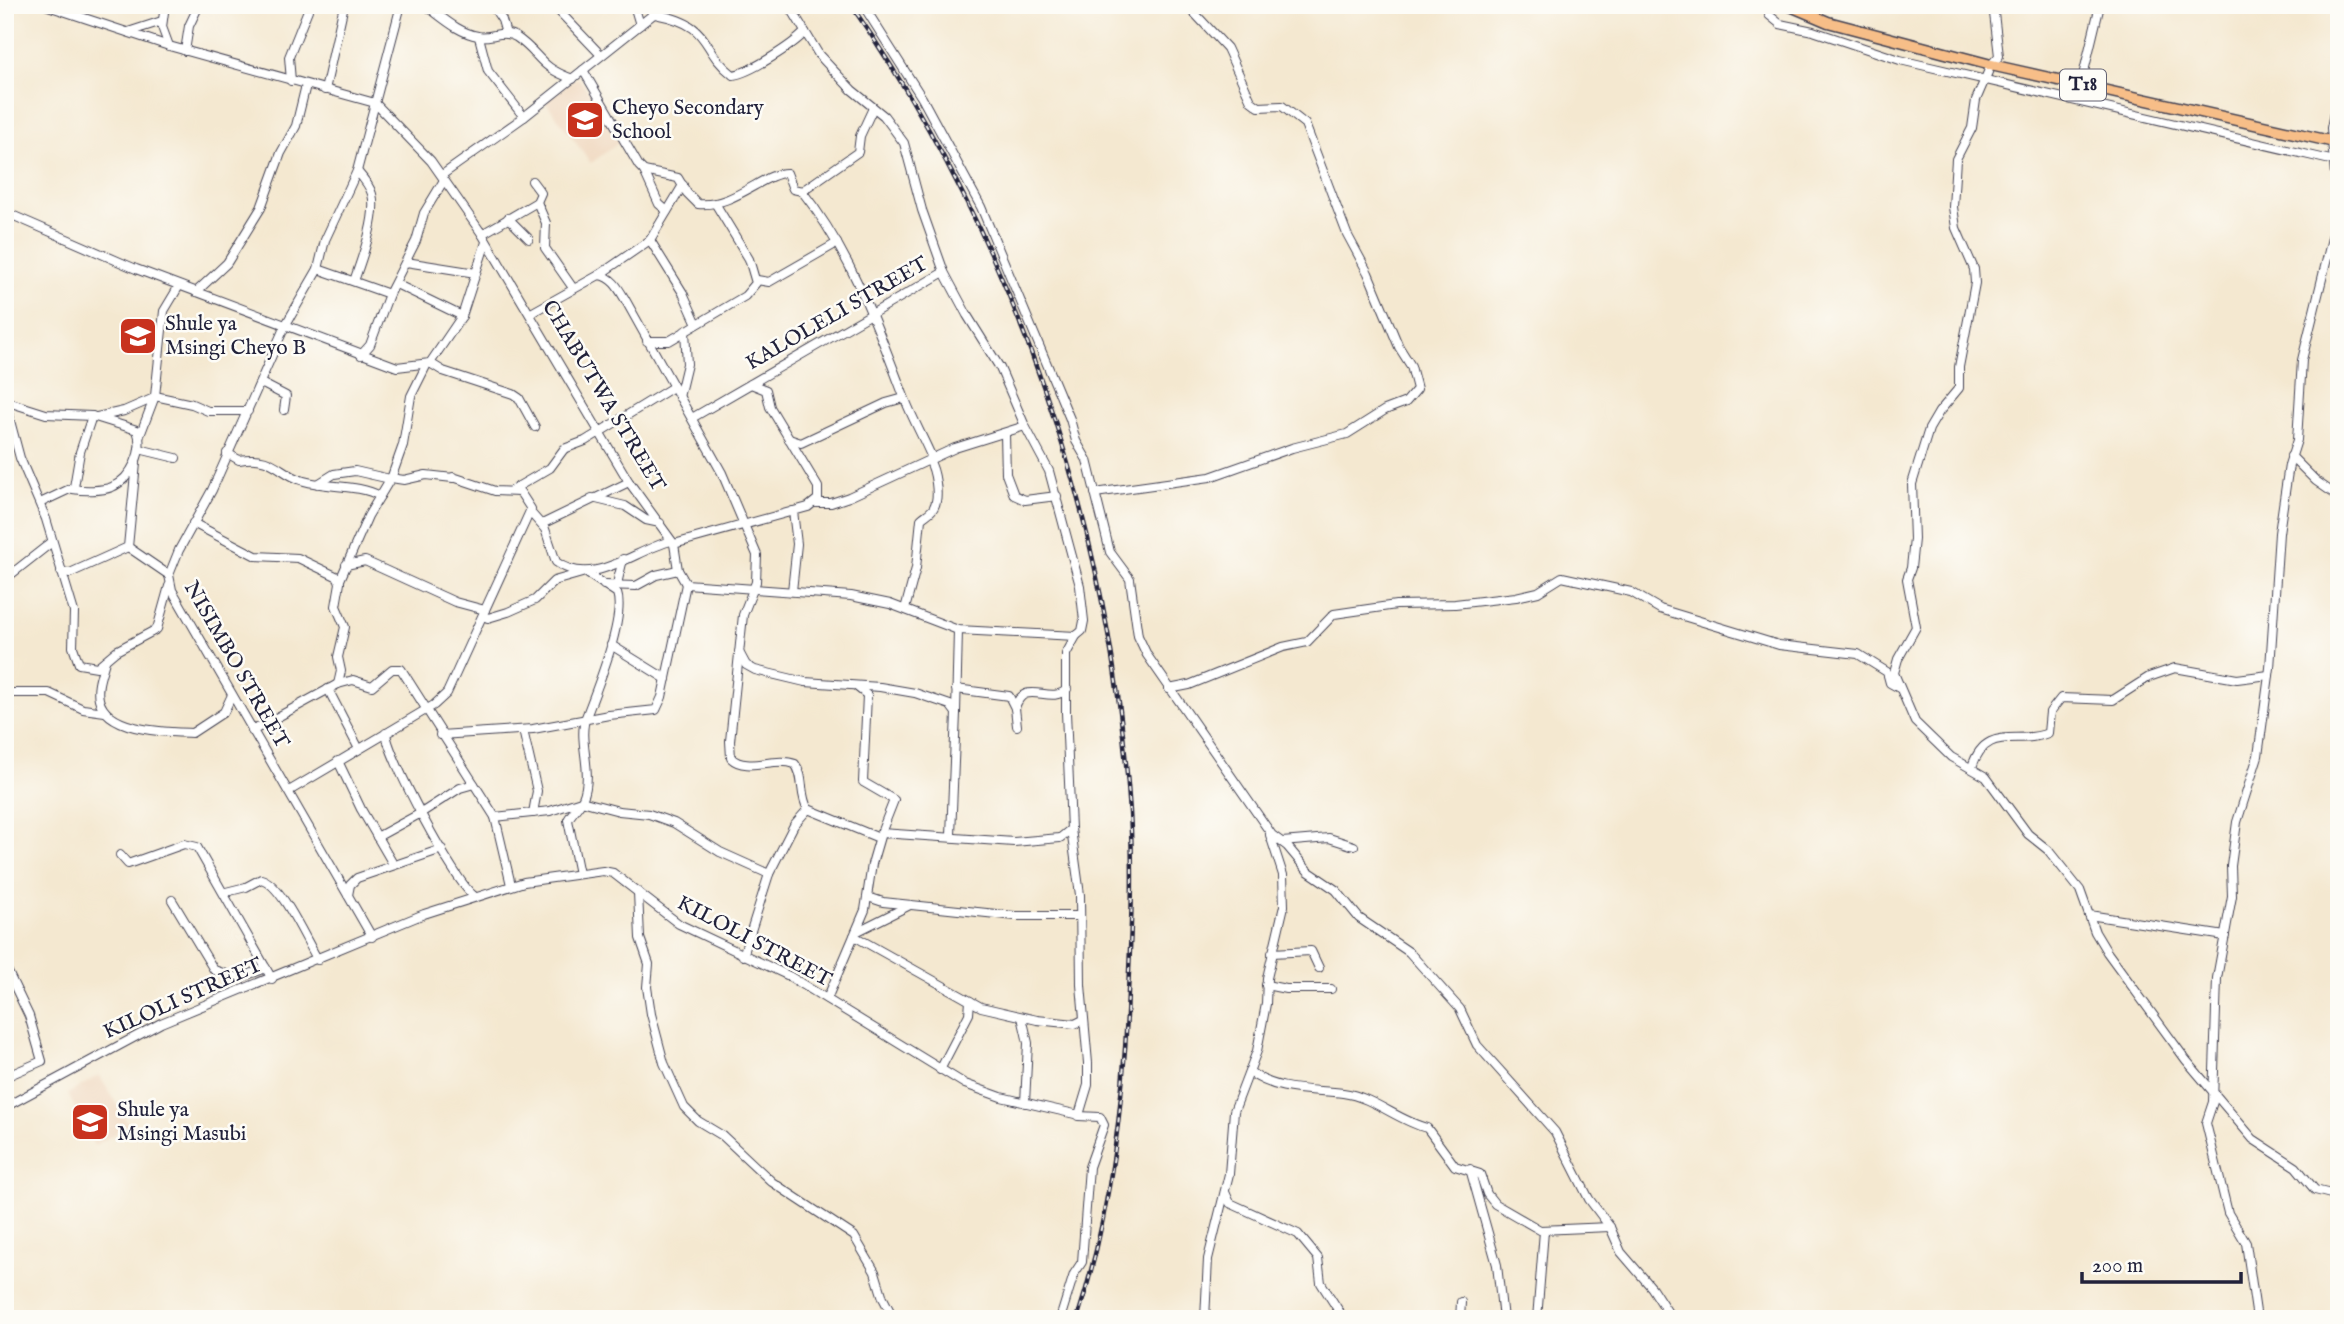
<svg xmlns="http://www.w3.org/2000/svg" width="2344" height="1324" font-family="'IM FELL English',serif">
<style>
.built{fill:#efd6bc}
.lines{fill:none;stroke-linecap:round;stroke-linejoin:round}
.minor-casing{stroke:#424051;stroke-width:10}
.highway-casing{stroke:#424051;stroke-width:13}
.minor{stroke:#fff;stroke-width:8}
.highway{stroke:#f7be88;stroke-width:10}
.rail-casing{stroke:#22223b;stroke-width:4.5}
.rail{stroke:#fdfcf7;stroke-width:2;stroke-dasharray:5;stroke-linecap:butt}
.labels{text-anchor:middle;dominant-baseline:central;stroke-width:5;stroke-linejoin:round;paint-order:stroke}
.shield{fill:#fdfcf7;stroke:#646373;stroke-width:2}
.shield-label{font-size:19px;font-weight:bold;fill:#22223b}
.poi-label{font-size:21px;fill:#22223b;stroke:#fdfcf7;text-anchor:start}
.street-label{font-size:21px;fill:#22223b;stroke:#fdfcf7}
</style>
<rect width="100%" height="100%" fill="#fdfcf7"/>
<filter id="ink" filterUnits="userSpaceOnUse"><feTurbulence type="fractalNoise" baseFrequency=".0143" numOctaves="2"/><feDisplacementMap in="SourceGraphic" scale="14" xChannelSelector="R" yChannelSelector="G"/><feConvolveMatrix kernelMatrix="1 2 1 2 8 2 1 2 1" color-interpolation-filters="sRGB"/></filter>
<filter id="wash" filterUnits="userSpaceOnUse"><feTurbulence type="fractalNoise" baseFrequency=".00686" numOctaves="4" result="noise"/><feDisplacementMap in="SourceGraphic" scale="28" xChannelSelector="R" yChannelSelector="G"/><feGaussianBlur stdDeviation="1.57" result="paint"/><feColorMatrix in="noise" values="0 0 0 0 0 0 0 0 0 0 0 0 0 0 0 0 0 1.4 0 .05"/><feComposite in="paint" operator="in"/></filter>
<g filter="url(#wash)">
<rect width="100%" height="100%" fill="#f4e8d0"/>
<g class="built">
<path d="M578,77L624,139L591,163L545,101Z"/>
<path d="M99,1075L129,1125L94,1146L68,1094Z"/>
</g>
</g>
<g filter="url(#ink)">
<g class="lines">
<defs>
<g id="minor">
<path d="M45,5L169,46L375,103L431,161L482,234L629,482L674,544L678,570L686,584L851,596L890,604L958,630L1076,636L1082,631L1084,621L1080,586L1049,471L1025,426L1000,368L967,315L944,272L922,210L904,143L884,116L852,90L819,55L789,5"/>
<path d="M165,5L162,27L169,46"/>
<path d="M425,5C441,16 458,33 478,36C490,39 503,29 516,37C541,54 538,67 573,79"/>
<path d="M492,5L502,20L506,34"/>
<path d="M553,5L600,54"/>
<path d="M634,5L640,25"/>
<path d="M863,5L922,98L981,207L1070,419L1076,441L1087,460L1110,552L1130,579L1138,636L1147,655L1272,835L1287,846L1308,871L1336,890L1359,918L1409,952L1460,1009L1477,1045L1555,1132L1589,1199L1610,1227L1621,1252L1652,1288L1672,1319"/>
<path d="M1993,5L1999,56L1991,65L1976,100L1972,128L1956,159L1953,207L1956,228L1974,269L1975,283L1959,367V388L1939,412L1929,429L1912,484L1914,539L1911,568L1907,579L1916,627L1898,659L1894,673L1915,722L1951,757L1986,777L2028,834L2048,850L2080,890L2095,932L2107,952L2186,1060L2253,1139L2296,1167L2315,1190L2339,1196"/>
<path d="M655,14C716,26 697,47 733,75C750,73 793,45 805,32"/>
<path d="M1769,15L1780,24L1813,31L1900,60L2339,162"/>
<path d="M128,32L162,21"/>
<path d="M479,37L488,71L524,117"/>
<path d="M185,51L189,26L199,5"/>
<path d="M583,70L639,166L644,171L678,178L687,193L698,204C733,208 765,172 787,173L793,189L802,191C850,252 876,323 903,394C911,416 923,437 932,458"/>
<path d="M291,81L289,57L310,5"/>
<path d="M2081,84L2100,5"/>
<path d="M325,90L344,5"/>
<path d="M644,171L659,204L667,211"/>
<path d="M442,175L524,117L665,5"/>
<path d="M802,191L858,152L860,136L873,108"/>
<path d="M537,202L546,223L545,248L573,288"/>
<path d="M5,212L136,269L397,367L430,363L462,316L486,242"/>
<path d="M508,218L529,239"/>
<path d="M482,234L537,202L541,193L532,181"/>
<path d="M650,240L683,293L697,324"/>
<path d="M406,262L476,273"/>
<path d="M318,269L389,294"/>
<path d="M599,275C613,277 619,289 626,301L722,473L757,555L756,582L743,615L730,741L731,758C747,773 775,756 795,764C805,776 799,795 808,809"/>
<path d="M757,280L769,282L837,243"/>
<path d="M354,281C361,261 378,216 372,194C370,186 363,178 357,171"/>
<path d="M396,284L462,316"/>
<path d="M196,292L227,263L261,208L281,153L296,126L306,85"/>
<path d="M531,313L599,275L650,240L683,185"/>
<path d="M647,341H669L745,296L756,283L749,259L715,203"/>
<path d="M361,355L370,345L389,294L416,241L424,213L444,180"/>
<path d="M430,363L443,371L513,394L519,398L535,427"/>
<path d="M261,383L286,396L284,410"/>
<path d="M155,396L192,404L208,411H248"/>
<path d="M679,397L687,364L685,331"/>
<path d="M5,401L46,414L92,416L137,430C145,450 132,478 112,487C101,491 84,491 73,489"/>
<path d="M5,402L20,458L46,519L74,612L73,647L79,664L97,667L116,651L157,629L169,586"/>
<path d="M97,417L124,411L154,398"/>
<path d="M692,418L944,272"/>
<path d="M1005,434L1006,474L1014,495L1025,500L1057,496"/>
<path d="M139,438L155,396L164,311L179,286"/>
<path d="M789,439L801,443L886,403L904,398"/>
<path d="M139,449L176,458"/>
<path d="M227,453L239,460C275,454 277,473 304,481C328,488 359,484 380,496"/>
<path d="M2291,456L2316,481L2339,497"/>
<path d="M391,478L404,480L426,475L453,478"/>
<path d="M318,484L334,474L355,471L390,479"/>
<path d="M512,490L550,468L564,449L585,441L673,387"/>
<path d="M1095,493L1210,477L1292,448L1347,434L1385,410L1406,402L1417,389L1411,366L1399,347L1368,273L1347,234L1305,124L1282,106L1259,107L1251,101L1227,48L1187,5"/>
<path d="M592,498L625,506L646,520L660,523"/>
<path d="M40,503L74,487L80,452L92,416"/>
<path d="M816,503H831L849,497L955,448L1025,426"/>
<path d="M530,512L545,529L556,562C593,589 634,550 671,541"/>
<path d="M193,523L256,556L298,558L338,577L340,583L336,606L345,627L338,657L341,671L338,684"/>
<path d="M542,524L629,482"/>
<path d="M674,544L808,507L818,499V487L770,407L766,390L751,384"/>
<path d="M128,547L169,575"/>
<path d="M346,565L365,561L455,602L485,610"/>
<path d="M61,572L70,573L128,547L136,463"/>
<path d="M5,579L52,542"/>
<path d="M340,580L368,516L392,476L403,445L411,396L427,364"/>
<path d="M617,584L623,559"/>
<path d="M604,585L636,586L656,575L678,570"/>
<path d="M792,591L797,544L793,511"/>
<path d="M905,609L916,568L921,519C925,515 932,512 934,507C940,496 935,470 929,460"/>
<path d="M483,616L488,618L508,612L535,600L554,581L582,573"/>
<path d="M611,645L666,679"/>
<path d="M739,652L746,665L755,670L805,682L880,687L915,693L950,705L956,713L951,835"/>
<path d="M105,661C102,673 96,687 99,699C106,732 166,732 192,733L224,712L231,697"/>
<path d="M857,687L867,695L863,782L894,800L881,833"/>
<path d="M328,689L359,749"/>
<path d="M956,689L1009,696L1015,708L1017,726"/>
<path d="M1169,689L1189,685L1283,647L1307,642L1334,614L1396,605L1455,604L1516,597L1538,592L1562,577L1631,592L1660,609L1779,645L1858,654L1887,672L1890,683L1899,688"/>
<path d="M5,693H49L83,709L105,712"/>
<path d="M1015,708C1024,677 1050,706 1067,689"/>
<path d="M956,713L958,630"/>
<path d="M523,730L537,791L533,813"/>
<path d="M252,731L338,684L353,680L372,686L392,669H401L495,817L550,811L581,801L619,811L649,814L674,823L720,852L769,874"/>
<path d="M386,733C388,757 455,883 474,896"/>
<path d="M440,735L533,729L609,715L656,710L662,697L686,584"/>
<path d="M338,761L361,809L393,864"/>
<path d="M1972,767C1986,723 2018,746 2048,733L2050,712L2061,698L2113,700L2149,677L2175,668L2237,679L2269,675"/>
<path d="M289,791L434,705L447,693L531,509L520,492L495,491L453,477"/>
<path d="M495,817L511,885"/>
<path d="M377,837L421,813L460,788L474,784"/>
<path d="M1282,842L1329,838L1354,846"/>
<path d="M120,855L128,864L184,844L197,847L272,979"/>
<path d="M579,874L568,820C572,812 580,806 583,798C594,771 577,740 586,717C596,691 626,618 617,593L588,574"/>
<path d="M226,892L246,887L261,879C282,884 306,941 318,960"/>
<path d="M638,892L640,938L649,964L647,987L651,1014L664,1063L684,1107L698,1121L723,1136L772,1182L854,1236L875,1272L883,1298L894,1319"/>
<path d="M348,895L350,885L357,878L442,849"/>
<path d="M868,897L883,902L1015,916H1080"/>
<path d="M172,900L214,970L239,978L266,968"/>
<path d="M2089,915L2225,936"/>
<path d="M856,932L910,905"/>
<path d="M854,936L981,1007L1037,1020L1075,1024L1083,1020"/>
<path d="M372,937L172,590L169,575L179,550L212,490L285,326L318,269L325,240L357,171L401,5"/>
<path d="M1272,953L1311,951L1319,968"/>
<path d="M743,956L769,874L794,825L808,809L879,838"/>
<path d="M5,966L29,1016L42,1061L5,1077"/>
<path d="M1266,985L1286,989H1331"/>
<path d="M827,999L865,910L872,864L881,833L1014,842L1060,838L1071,829"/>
<path d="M1022,1017L1028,1043L1025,1103"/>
<path d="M940,1070L969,1014L970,1001"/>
<path d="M1250,1072C1276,1092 1312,1089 1343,1093C1374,1097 1398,1121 1427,1128L1455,1166L1480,1174L1487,1194L1495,1204L1540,1230L1610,1227"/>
<path d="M5,1107L161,1023L424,914L524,882L603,871L613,873L679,924L789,976L965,1084L1001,1097L1079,1115L1088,1085V1063L1081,985L1080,895L1071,829L1066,712V654L1076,636"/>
<path d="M1470,1169L1497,1265L1503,1319"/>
<path d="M1225,1192L1230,1203L1298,1234L1318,1258L1321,1283L1344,1319"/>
<path d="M1060,1319L1074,1274L1082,1262L1089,1167L1104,1125L1100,1117L1078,1116"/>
<path d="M1205,1319L1208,1259L1229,1174L1234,1111L1257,1051L1266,1004L1267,978L1284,906L1283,875L1270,835"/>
<path d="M1460,1319L1461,1302"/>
<path d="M1537,1319L1544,1231"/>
<path d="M2257,1319L2246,1243L2228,1213L2206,1123L2213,1102L2217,978L2232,896L2231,866L2237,822L2258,756L2270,668L2279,533L2289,465L2297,440L2302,360L2335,226L2337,199L2331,128L2339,88"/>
</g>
<path id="highway" d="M1788,5L1828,22L1991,65L2339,143"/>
</defs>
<use href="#minor" class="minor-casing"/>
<use href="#highway" class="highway-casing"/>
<use href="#minor" class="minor"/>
<use href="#highway" class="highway"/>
<defs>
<path id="rail" d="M851,5C1014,240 1111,527 1130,812C1134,873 1131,932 1128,992C1124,1101 1111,1214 1077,1319"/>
</defs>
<use href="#rail" class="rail-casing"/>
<use href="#rail" class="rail"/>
</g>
</g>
<defs>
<symbol id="school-square" viewBox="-11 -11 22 22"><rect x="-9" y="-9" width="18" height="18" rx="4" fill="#c8321e" stroke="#fdfcf7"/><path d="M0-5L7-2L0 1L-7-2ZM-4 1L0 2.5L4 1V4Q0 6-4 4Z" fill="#fff"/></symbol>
</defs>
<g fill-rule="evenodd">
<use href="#school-square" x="563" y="98" width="44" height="44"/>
<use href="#school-square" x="116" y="314" width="44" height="44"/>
<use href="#school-square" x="68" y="1100" width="44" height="44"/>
</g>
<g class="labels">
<rect class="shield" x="2060" y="69.5" width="46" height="31" rx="5"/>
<g class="shield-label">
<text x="2083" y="85">T18</text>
</g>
<g class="poi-label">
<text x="612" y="108">Cheyo Secondary<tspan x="612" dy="24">School</tspan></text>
<text x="165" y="324">Shule ya<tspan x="165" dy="24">Msingi Cheyo B</tspan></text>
<text x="117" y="1110">Shule ya<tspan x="117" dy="24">Msingi Masubi</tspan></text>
</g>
<g class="street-label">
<text transform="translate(837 314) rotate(-30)">KALOLELI STREET</text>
<text transform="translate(603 396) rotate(59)">CHABUTWA STREET</text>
<text transform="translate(236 665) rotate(60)">NISIMBO STREET</text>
<text transform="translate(754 942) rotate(28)">KILOLI STREET</text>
<text transform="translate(183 999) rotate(-24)">KILOLI STREET</text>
</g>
</g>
<rect width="2344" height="1324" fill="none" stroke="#fdfcf7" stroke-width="28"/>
<path d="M2082 1272v10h159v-10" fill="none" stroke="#22223b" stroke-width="3.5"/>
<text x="2092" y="1272" font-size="21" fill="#22223b" stroke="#fdfcf7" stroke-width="5" paint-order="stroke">200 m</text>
</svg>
